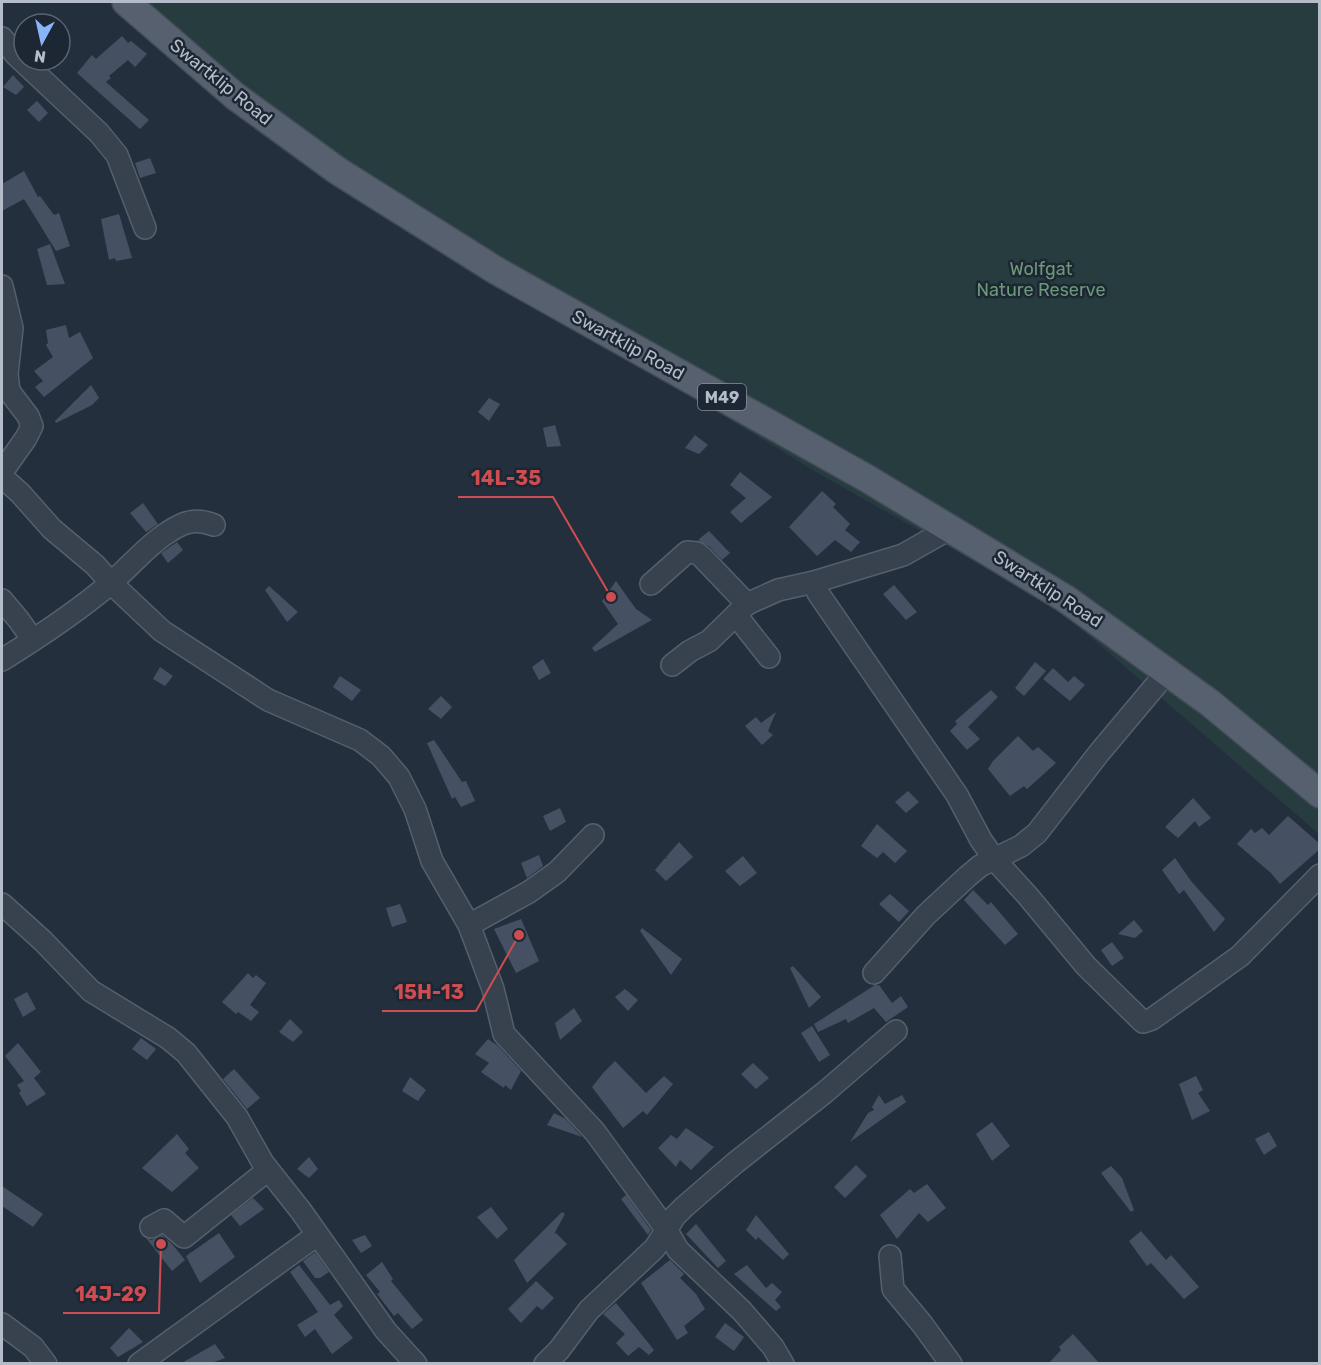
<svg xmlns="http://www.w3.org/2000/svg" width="1321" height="1365" font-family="Rubik,sans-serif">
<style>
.green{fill:#263c3f}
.building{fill:#455162}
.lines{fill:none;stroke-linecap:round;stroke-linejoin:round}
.minor-casing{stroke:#565f6c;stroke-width:24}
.major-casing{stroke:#414a57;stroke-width:30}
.minor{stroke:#38414e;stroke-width:21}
.major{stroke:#56606e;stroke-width:27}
.labels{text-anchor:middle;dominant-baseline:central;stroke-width:5;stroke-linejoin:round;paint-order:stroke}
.shield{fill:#1d2633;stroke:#878f9c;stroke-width:1.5}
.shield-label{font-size:16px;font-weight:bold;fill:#b4bcc9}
.street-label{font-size:18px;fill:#b4bcc9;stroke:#1d2633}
.park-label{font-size:18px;fill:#6b9a76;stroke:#1d2633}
.leader{fill:none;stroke:#ce4d50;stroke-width:2}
.callout-dot{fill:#ce4d50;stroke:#1d2633;stroke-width:2}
.callout-label{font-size:20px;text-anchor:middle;font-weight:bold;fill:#ce4d50;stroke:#1d2633;stroke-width:5;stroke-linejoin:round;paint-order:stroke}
</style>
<rect width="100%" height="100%" fill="#242f3e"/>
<path class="green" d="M142,2H1319V834L1058,609L816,472L362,194Z"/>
<g class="building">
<path d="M122,36L128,43L131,41L147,54L135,67L128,60L109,76L111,78L106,82L149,120L140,129L77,73L92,55L96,59Z"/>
<path d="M13,75L24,87L16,95L3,87Z"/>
<path d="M37,101L48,113L39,122L27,110Z"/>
<path d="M150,158L156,173L140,178L135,163Z"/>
<path d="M24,171L38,197L40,196L54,215L59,213L70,246L56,251L24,199L2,211V184Z"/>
<path d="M119,214L132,258L116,261L115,258L109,260L101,219Z"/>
<path d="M50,244L65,284L47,285L37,249Z"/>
<path d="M66,325L69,338L80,332L93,358L44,397L35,387L43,381L34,371L53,357L46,345L48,343L46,330Z"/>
<path d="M91,385L99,398L92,405L56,423L55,421Z"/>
<path d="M489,398L500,404L489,421L478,412Z"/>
<path d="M555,425L561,446L547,447L543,428Z"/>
<path d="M695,435L708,445L699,454L685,448Z"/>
<path d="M740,472L772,497L741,523L730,512L746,498L730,485Z"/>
<path d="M822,491L836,504L833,507L850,524L845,530L860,542L851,552L835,540L817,556L789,527Z"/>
<path d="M143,503L158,524L146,532L130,513Z"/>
<path d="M709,531L730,553L722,560L710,547L698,540Z"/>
<path d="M177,542L183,550L168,563L161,553Z"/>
<path d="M616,581L636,609L652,620L595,652L592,648L618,624L602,601Z"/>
<path d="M894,585L917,612L906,620L883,594Z"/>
<path d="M269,586L298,612L287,622L265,590Z"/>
<path d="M543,659L551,673L539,680L532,667Z"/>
<path d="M1035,662L1046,671L1024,696L1015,688Z"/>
<path d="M160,667L173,676L165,686L153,679Z"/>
<path d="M1053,668L1068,682L1074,676L1085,685L1070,701L1043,679Z"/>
<path d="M340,676L361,690L352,701L333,687Z"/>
<path d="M991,690L998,697L968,727L980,739L967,750L950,731L957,724L955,721Z"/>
<path d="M441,696L452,707L441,719L428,709Z"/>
<path d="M776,712L768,731L773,735L762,745L745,726L756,717L761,723Z"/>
<path d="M1018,736L1033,751L1038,747L1056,763L1027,789L1024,786L1010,796L988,769L993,761Z"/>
<path d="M434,740L462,782L466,781L475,801L461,807L455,797L452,799L427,743Z"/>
<path d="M908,791L919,802L906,813L895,802Z"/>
<path d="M1193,798L1211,818L1199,827L1195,821L1178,838L1165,827Z"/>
<path d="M560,808L566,822L550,831L543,816Z"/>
<path d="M1288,816L1320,844V849L1280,884L1271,873L1237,844L1251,829L1255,833L1262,828L1269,835Z"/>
<path d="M877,824L907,851L895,863L883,852L877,858L861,846Z"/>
<path d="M679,842L693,857L666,881L655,870L665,858L667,859L666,857Z"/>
<path d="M539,855L543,866L527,878L521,863Z"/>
<path d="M743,856L757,873L740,886L725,871Z"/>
<path d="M1175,858L1191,881L1225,919L1214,932L1184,890L1179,894L1162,870Z"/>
<path d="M973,890L988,905L991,902L1018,934L1005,945L964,900Z"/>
<path d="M890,894L909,911L899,922L879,904Z"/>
<path d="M400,904L407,922L392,927L386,908Z"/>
<path d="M521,919L539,961L516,973L494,929Z"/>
<path d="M1134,920L1143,931L1135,938L1118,934Z"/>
<path d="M642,928L682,959L671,975L640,931Z"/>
<path d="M1112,942L1124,958L1112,966L1101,950Z"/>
<path d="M793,966L821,997L809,1008L790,968Z"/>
<path d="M248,973L253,978L256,975L266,983L250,1005L259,1012L251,1021L238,1012L236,1014L222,1002Z"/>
<path d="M875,985H879L892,1003L901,996L908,1007L886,1022L874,1008L848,1023L846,1019L818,1032L814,1024Z"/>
<path d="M625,989L638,1000L628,1011L615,997Z"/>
<path d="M27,992L36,1009L23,1017L14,999Z"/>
<path d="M574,1008L582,1021L560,1040L555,1023Z"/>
<path d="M290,1019L303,1032L293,1042L279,1032Z"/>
<path d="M812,1026L830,1055L819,1062L801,1033Z"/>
<path d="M141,1038L156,1049L147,1060L132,1049Z"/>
<path d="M488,1039L498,1046L521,1071L511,1090L505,1085L504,1088L481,1072L489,1063L475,1054Z"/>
<path d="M18,1043L41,1072L34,1078L46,1094L27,1106L19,1093L21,1091L17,1085L24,1081L5,1056Z"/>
<path d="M615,1061L646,1093L664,1076L673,1084L647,1115L643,1111L623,1128L592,1087L604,1072Z"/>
<path d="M753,1063L769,1078L756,1089L741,1074Z"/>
<path d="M234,1069L260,1098L247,1109L223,1079Z"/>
<path d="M1196,1076L1203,1090L1198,1093L1210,1111L1192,1120L1179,1084Z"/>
<path d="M410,1077L426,1090L418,1101L402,1091Z"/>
<path d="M879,1095L885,1104L902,1095L906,1102L850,1142L868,1113L874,1110L872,1107Z"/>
<path d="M554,1113L566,1119L582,1137L547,1125Z"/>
<path d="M992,1122L1010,1146L992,1161L976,1134Z"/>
<path d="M686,1128L714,1147L691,1170L680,1160L676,1167L658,1148L671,1135L677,1139Z"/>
<path d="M1269,1132L1277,1146L1264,1155L1255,1139Z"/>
<path d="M177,1134L189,1149L185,1153L199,1168L172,1192L142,1168Z"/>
<path d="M309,1157L318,1169L309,1178L297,1169Z"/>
<path d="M856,1165L867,1176L845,1198L834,1187Z"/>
<path d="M1111,1166L1122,1178L1134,1210L1131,1212L1101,1173Z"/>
<path d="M927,1184L946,1208L928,1222L919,1213L897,1239L880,1215L910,1189L914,1193Z"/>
<path d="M2,1186L43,1214L33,1227L2,1206Z"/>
<path d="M626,1195L651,1230L648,1235L621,1199Z"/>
<path d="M253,1198L264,1209L240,1226L231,1215Z"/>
<path d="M491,1207L508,1229L497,1239L477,1217Z"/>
<path d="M562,1212L565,1214L554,1234L556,1233L567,1244L527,1283L514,1260Z"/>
<path d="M756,1215L789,1254L783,1260L758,1237L756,1240L746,1230Z"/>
<path d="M696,1224L726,1261L718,1268L686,1234Z"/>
<path d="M1141,1231L1166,1260L1171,1255L1199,1287L1184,1299L1151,1263L1147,1266L1129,1241Z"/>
<path d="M219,1233L235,1257L200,1283L186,1256Z"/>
<path d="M162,1235L172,1244L185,1260L172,1271L146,1238L151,1240Z"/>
<path d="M365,1235L372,1246L361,1253L352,1240Z"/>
<path d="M315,1252L329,1272L320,1278H315L303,1261Z"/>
<path d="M670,1260L684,1274L680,1278L696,1294L705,1309L684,1326L688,1333L677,1340L641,1283Z"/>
<path d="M382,1262L393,1279L391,1281L423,1320L412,1329L398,1313L394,1316L377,1294L380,1292L366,1275Z"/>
<path d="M299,1265L330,1305L339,1300L343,1306L334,1315L353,1338L332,1354L315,1329L305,1337L297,1325L318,1312L290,1272Z"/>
<path d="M747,1265L766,1288L772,1283L782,1292L775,1300L781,1307L776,1311L734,1274Z"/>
<path d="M536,1281L554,1298L542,1310L537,1306L521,1323L508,1309Z"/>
<path d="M616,1303L654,1350L649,1355L639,1347L628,1356L616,1343L625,1334L603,1314Z"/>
<path d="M725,1323L744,1337L734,1351L715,1337Z"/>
<path d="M129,1328L143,1342L118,1357L110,1348Z"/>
<path d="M1073,1334L1100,1364H1048L1061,1350L1059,1347Z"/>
<path d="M215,1344L225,1358L209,1364H180Z"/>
</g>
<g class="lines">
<defs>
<g id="minor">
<path d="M2,38L16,55L99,133L117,155L145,228"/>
<path d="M2,286L12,328L7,374L9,391L28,416L32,426L26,438L2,472"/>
<path d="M2,477L20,493L52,529L95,565L111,583L162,631L268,700L360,740L381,756L399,777L415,809L432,861L469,925L493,989L504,1034L595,1132L666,1229L678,1250L742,1311L773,1347L783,1364"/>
<path d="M814,582L818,593L957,795L981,840L995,860L1027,895L1086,966L1143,1022L1152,1019L1240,956L1320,875"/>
<path d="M651,584L687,552L697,553L702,557L747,604L778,590L814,582L903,555L949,529"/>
<path d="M2,600L18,619L33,640"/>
<path d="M736,615L769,657"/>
<path d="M2,660C39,637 78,611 111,583C135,562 154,537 183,524C193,520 204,521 214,525"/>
<path d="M672,665L690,651L709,641L747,604"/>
<path d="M2,904L43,941L91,991L168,1038L186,1053L237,1117L263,1163L301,1211L386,1331L416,1364"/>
<path d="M469,925L529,892L557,872L593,835"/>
<path d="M874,973L926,915L968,876L980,866L1021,846L1037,833L1099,753L1167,672"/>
<path d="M151,1227L164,1220L184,1237L268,1170"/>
<path d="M890,1256L893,1289L922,1324L951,1364"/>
<path d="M2,1324L33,1347L46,1364"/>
<path d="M139,1364L317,1235"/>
<path d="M545,1364L559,1350L589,1310L655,1248L675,1216L684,1207L735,1163L824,1093L896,1031"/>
</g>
<path id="major" d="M126,2L235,96L338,171L497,271L868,479L1066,599L1210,703L1320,794"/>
</defs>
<use href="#minor" class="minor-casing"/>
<use href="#major" class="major-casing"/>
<use href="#minor" class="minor"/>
<use href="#major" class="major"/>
</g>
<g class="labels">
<rect class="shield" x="698" y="384" width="48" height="26" rx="4.5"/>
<g class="shield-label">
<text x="722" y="397">M49</text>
</g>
<g class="street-label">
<text transform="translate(221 82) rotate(39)">Swartklip Road</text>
<text transform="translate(628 345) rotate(29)">Swartklip Road</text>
<text transform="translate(1048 589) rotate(33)">Swartklip Road</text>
</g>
<g class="park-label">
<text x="1041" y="269">Wolfgat<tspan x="1041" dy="21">Nature Reserve</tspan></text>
</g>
</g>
<path class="leader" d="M611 597L553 497H458M519 935L476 1011H382M161 1244L159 1313H63"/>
<g class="callout-dot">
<circle cx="611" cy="597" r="6"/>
<circle cx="519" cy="935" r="6"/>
<circle cx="161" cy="1244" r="6"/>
</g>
<g class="callout-label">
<text x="506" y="485">14L-35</text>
<text x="429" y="999">15H-13</text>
<text x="111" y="1301">14J-29</text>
</g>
<rect width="1321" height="1365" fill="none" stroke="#b4bcc9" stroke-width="6"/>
<g transform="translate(42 42) rotate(188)"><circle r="28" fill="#1d2633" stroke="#59626f" stroke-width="1.5"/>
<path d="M0-4.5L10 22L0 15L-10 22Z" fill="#8ab4f8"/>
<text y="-9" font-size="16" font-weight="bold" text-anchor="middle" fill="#b4bcc9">N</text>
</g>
</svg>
